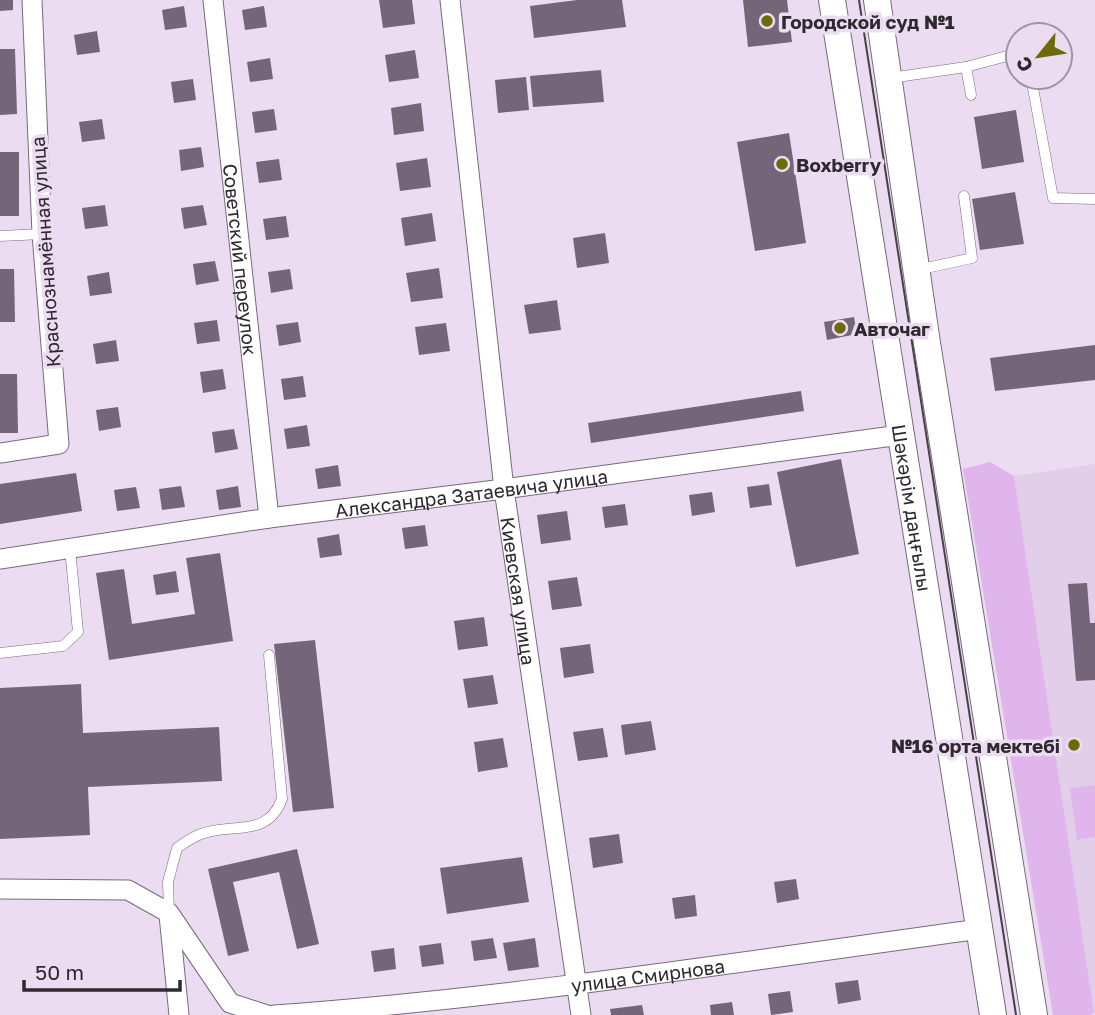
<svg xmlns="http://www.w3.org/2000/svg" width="1095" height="1015" font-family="'Golos Text',sans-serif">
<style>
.built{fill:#e2cee8}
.green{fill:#dfb5eb}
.building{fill:#746678}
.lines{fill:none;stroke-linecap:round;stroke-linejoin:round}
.service-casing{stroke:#786a7c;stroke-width:11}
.minor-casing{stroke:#786a7c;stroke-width:21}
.secondary-casing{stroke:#786a7c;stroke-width:28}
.service{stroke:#fff;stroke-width:10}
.minor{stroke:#fff;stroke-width:19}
.secondary{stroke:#fff;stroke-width:26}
.tram{stroke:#49414a;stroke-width:2}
.poi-dot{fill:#6d6b09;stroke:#ecdcf1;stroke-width:2.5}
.labels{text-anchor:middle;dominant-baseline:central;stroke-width:7;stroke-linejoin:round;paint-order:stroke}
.poi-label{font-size:19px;font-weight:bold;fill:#2e282f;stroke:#ecdcf1;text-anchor:start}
.street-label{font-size:19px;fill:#2e282f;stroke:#ecdcf1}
</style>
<rect width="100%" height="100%" fill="#ecdcf1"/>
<path class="built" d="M1095,464V1013H1094L1014,476Z"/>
<g class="green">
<path d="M990,462L1014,476L1094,1013L1091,1015H1053L963,469Z"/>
<path d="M1095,785V837L1077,840L1070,788Z"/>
</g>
<g class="building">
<path d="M0,0H13V10L0,11Z"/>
<path d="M379,0H412L415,24L383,28Z"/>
<path d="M577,0H622L626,27L534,38L530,6Z"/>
<path d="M743,0H787L792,42L748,47Z"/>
<path d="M184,6L187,27L165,30L162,10Z"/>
<path d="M264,6L267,27L245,30L242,10Z"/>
<path d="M97,31L100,52L77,55L74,35Z"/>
<path d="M0,49H15L17,114L0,115Z"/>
<path d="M415,50L419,78L389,82L385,55Z"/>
<path d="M270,58L273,79L250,82L247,62Z"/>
<path d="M601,70L604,102L533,107L530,76Z"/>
<path d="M526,77L529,110L498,113L495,80Z"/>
<path d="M193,79L196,100L174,103L171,82Z"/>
<path d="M421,103L424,131L394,135L391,108Z"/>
<path d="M274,109L277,130L255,133L252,112Z"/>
<path d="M1016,110L1024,162L982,169L974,117Z"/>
<path d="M102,119L105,139L82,142L79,122Z"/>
<path d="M789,133L806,243L755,251L737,142Z"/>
<path d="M201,147L204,167L181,171L179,150Z"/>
<rect x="0" y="152" width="19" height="64"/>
<path d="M427,158L431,187L400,191L396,163Z"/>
<path d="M279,159L282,180L259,183L256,162Z"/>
<path d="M1015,192L1024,244L980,250L972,199Z"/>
<path d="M105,205L108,226L85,229L82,208Z"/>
<path d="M203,205L207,225L184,229L181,208Z"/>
<path d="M432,213L436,241L405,246L401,218Z"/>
<path d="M286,216L289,237L266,240L263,219Z"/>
<path d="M605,233L609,263L577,268L573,238Z"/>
<path d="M215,261L219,281L196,285L193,264Z"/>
<path d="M439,268L443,298L411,302L406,273Z"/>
<path d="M0,269H14L15,322H0Z"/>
<path d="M290,269L293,289L271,293L268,272Z"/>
<path d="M109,272L112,293L90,296L87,276Z"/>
<path d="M557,300L561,330L529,334L524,305Z"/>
<path d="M854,317L857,334L827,340L824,322Z"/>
<path d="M217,320L220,341L197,344L194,323Z"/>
<path d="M298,322L301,342L279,346L276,325Z"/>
<path d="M446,323L450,351L419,355L415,327Z"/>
<path d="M116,340L119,361L96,364L93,344Z"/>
<path d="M1095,345V380L995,391L990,358Z"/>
<path d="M223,369L226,389L203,393L200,372Z"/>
<path d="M0,374H17L18,433H0Z"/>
<path d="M303,376L306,397L284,400L281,379Z"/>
<path d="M801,391L804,411L591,443L588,423Z"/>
<path d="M118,407L121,427L99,431L96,410Z"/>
<path d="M307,425L310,446L287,449L284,429Z"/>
<path d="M234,429L238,449L215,453L212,432Z"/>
<path d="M841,459L859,554L796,567L777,472Z"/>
<path d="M338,465L341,486L318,489L315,469Z"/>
<path d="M76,473L82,511L0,524V484Z"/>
<path d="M769,484L772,505L750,508L747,487Z"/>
<path d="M181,486L185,507L162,510L159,489Z"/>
<path d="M238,486L241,507L219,510L216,490Z"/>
<path d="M136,487L140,508L117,511L114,490Z"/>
<path d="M712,492L715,512L692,516L689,495Z"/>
<path d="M625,504L628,525L605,528L602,507Z"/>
<path d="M567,511L571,540L541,544L537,515Z"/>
<path d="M425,525L428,546L405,549L402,528Z"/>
<path d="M339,534L342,555L320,558L317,538Z"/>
<path d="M220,553L233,641L109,660L96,573L124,569L132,624L195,614L186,558Z"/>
<path d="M176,571L179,592L156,595L153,575Z"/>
<path d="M577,577L582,606L552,610L548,581Z"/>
<path d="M1087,583L1090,623H1095V680L1076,681L1068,584Z"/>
<path d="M484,617L488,646L458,650L454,621Z"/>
<path d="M315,640L334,808L293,812L274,644Z"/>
<path d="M590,644L594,673L564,678L560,648Z"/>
<path d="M493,675L498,704L468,708L463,679Z"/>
<path d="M81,684L83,733L219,727L222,781L88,787L90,835L0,839V688Z"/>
<path d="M651,721L656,750L625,755L621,725Z"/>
<path d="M603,728L608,757L578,761L573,732Z"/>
<path d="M503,738L508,767L478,772L474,742Z"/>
<path d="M619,834L623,863L593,868L589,838Z"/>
<path d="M297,849L319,944L297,949L279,872L233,882L249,951L228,956L208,869Z"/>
<path d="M522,857L529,902L447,914L440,868Z"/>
<path d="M796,879L799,899L777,903L774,882Z"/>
<path d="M695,895L697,916L675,919L672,898Z"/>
<path d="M493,938L497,958L474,961L471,941Z"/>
<path d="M535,938L539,967L508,971L503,943Z"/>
<path d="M441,943L444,964L422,967L419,946Z"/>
<path d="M394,948L396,969L374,972L371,951Z"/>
<path d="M858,980L861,1000L838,1004L835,983Z"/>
<path d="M790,991L793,1012L771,1015L768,994Z"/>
<path d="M732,1002L734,1015H711L710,1005Z"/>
<path d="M642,1005L644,1015H611L610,1009Z"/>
</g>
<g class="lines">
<defs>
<g id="service">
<path d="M966,67L1018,53"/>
<path d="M1031,77L1053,198L1095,199"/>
<path d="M890,78L966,67L971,95"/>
<path d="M0,236L42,234"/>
<path d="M917,270L972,258L964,196"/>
<path d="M0,653L63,646L78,632L70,549"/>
<path d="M169,912L168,882L177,848C184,843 193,837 201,834C232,822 267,839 282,799L269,655"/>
</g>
<g id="minor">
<path id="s1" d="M213,0L269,518"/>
<path id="s2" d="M450,0L504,489L581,1015"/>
<path d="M0,453L59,444L42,234L32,0"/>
<path id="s3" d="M0,559L269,518L504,489L900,435"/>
<path d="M0,889L128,890L169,913L230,1003L267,1015"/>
<path d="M169,915L179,1015"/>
<path id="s4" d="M274,1015C510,998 745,961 980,929"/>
</g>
<g id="secondary">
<path id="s5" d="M832,0L993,1015"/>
<path d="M877,0L927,343L1034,1015"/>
</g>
</defs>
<use href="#service" class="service-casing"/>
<use href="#minor" class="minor-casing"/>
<use href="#secondary" class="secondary-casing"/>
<use href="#service" class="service"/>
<use href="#minor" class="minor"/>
<use href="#secondary" class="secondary"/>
<path class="tram" d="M859,0L1016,1015"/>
</g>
<g class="poi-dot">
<circle cx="767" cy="21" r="7"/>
<circle cx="782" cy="164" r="7"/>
<circle cx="840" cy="328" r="7"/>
<circle cx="1074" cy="745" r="7"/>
</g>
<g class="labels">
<g class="poi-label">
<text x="781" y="21">Городской суд №1</text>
<text x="796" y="164">Boxberry</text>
<text x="854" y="328">Авточаг</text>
<text x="1060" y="745" text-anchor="end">№16 орта мектебі</text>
</g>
<g class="street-label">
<text transform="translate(45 252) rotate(-94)">Краснознамённая улица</text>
<text stroke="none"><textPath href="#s1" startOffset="261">Советский переулок</textPath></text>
<text stroke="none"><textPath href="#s3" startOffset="476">Александра Затаевича улица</textPath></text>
<text stroke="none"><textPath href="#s5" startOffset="514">Шәкәрім даңғылы</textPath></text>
<text stroke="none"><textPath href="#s2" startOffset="595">Киевская улица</textPath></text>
<text stroke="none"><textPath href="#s4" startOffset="376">улица Смирнова</textPath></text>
</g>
</g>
<g transform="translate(1039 56) rotate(240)"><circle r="33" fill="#ecdcf1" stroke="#a094a3" stroke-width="2"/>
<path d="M0-5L12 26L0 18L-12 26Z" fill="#6d6b09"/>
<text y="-10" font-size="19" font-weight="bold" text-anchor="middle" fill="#2e282f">С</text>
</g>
<path d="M24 980v10h156v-10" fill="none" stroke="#2e282f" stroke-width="3.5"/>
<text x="35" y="980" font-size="21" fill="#2e282f" stroke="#ecdcf1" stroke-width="5" paint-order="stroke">50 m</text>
</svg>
